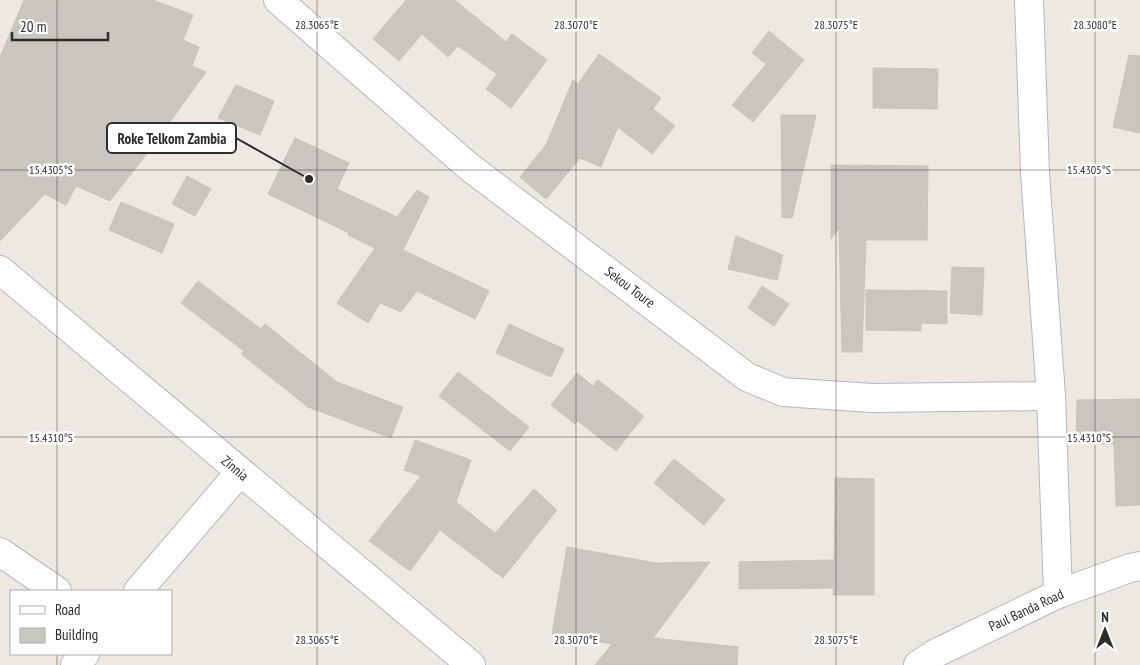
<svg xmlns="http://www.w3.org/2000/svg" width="1140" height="665" font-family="'PT Sans Narrow',sans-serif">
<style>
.building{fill:#c9c6bf;stroke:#c8c4bb}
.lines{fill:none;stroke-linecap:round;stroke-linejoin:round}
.minor-casing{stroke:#b4b7bf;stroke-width:30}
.minor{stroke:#fff;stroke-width:28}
.ticks{fill:none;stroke:#2d2d2d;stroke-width:1;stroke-opacity:0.45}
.labels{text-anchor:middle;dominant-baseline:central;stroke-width:5;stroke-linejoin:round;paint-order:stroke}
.street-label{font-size:14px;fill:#2d2d2d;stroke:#fff}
.ticks-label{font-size:12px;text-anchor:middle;fill:#2d2d2d;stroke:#fff;stroke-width:5;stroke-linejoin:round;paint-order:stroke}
.leader{fill:none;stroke:#2d2d2d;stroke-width:2}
.callout-dot{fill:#2d2d2d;stroke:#fff;stroke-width:2}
.callout{fill:#fff;stroke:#2d2d2d;stroke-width:2}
.callout-label{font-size:15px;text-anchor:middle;font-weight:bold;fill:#2d2d2d}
</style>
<rect width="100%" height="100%" fill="#ede8e1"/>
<g class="building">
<path d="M24,0H153L193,15L183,40L199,47L192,66L206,72L149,151L110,201L76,186L66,205L45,194L0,241V57Z"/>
<path d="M406,0H455L506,42L512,34L547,60L511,108L486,89L497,74L458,46L448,57L422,34L399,61L373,39Z"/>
<path d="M769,31L804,60L753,122L732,105L766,64L752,53Z"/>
<path d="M599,54L661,98L653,109L675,126L652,154L618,127L601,167L580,158L546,199L520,177L546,145L573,80L578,84Z"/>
<path d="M1129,55L1140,56V133L1113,127Z"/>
<path d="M873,68L938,69L937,109L873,108Z"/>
<path d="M236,85L274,101L260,135L218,118Z"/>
<path d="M781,115H816L792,218L782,217Z"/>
<path d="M295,138L349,163L337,189L397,217L417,190L429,197L403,250L489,291L475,319L417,291L401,312L380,303L368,323L337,303L375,248L348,235L349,233L268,194Z"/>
<path d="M831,165L928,166L927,240H866L862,352H842L839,228L831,239Z"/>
<path d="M187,176L211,189L195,216L172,204Z"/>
<path d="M121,202L174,224L162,253L109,230Z"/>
<path d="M736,236L783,255L777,280L728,269Z"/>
<path d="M952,267L984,268L982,315L950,313Z"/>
<path d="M198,281L261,329L265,324L337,382L403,407L391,438L308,407L241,354L244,351L181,303Z"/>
<path d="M762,286L789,304L774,326L748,308Z"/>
<path d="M866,290L947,291V324L921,323V331L866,330Z"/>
<path d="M509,324L564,349L551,377L496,353Z"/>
<path d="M458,372L529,427L510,451L439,396Z"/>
<path d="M577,373L593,386L598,380L644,416L616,451L578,421L575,424L551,405Z"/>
<path d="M1140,399V505L1116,506L1114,444L1076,443L1077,400Z"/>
<path d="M415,440L471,460L456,502L495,533L534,489L557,510L503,578L440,530L410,571L369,541L421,476L404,470Z"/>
<path d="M674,459L725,500L704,525L654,483Z"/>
<path d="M835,478L874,479V595H833L834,588L739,589V562L834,560Z"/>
<path d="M567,547L656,563L710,562L653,638L738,647L737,665H595L612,644L552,634Z"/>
</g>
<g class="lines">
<defs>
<g id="minor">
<path d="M278,0L468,166L747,377L783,392L872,398L1051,396"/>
<path d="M1029,0L1035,173L1051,396L1058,594"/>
<path d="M0,270L471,665"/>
<path d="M0,552L57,591"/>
<path d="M138,591L240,472"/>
<path d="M75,665L85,654"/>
<path d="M918,665L936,653L1058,594L1130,568L1140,566"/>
</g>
</defs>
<use href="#minor" class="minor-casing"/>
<use href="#minor" class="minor"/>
</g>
<path class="ticks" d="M57,0V591M317,0V665M576,0V665M836,0V665M1095,0V665M0,170H1140M0,437H1140M57,654V665"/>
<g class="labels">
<g class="street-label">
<text transform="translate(630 287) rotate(37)">Sekou Toure</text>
<text transform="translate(235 468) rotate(40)">Zinnia</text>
<text transform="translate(1026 610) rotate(-25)">Paul Banda Road</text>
</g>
</g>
<g class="ticks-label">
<text x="317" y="29">28.3065°E</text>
<text x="576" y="29">28.3070°E</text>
<text x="836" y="29">28.3075°E</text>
<text x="1095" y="29">28.3080°E</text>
<text x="51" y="174">15.4305°S</text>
<text x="1089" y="174">15.4305°S</text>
<text x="51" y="442">15.4310°S</text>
<text x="1089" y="442">15.4310°S</text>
<text x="317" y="644">28.3065°E</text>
<text x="576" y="644">28.3070°E</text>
<text x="836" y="644">28.3075°E</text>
</g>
<path class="leader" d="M309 179L236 138"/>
<circle class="callout-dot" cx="309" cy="179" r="5"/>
<rect class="callout" x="107" y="123" width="129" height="30" rx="5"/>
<g class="callout-label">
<text x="172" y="144">Roke Telkom Zambia</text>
</g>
<rect x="10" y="590" width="162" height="65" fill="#ffffff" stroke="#ababab"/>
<rect x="20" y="606" width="25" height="8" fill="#ffffff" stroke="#ababab"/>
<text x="55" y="615" font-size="15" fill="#2d2d2d">Road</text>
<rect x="20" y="628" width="25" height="15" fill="#c9c6bf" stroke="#ababab"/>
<text x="55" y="640" font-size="15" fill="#2d2d2d">Building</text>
<g transform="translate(1105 630)" stroke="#ffffff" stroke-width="4" paint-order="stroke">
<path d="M0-4L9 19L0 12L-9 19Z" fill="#2d2d2d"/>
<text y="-8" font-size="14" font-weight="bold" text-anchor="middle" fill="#2d2d2d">N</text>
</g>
<path d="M12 32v8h96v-8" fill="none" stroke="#2d2d2d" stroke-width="2.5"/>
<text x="20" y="32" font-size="15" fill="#2d2d2d" stroke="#ffffff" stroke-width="4" paint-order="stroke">20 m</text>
</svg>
